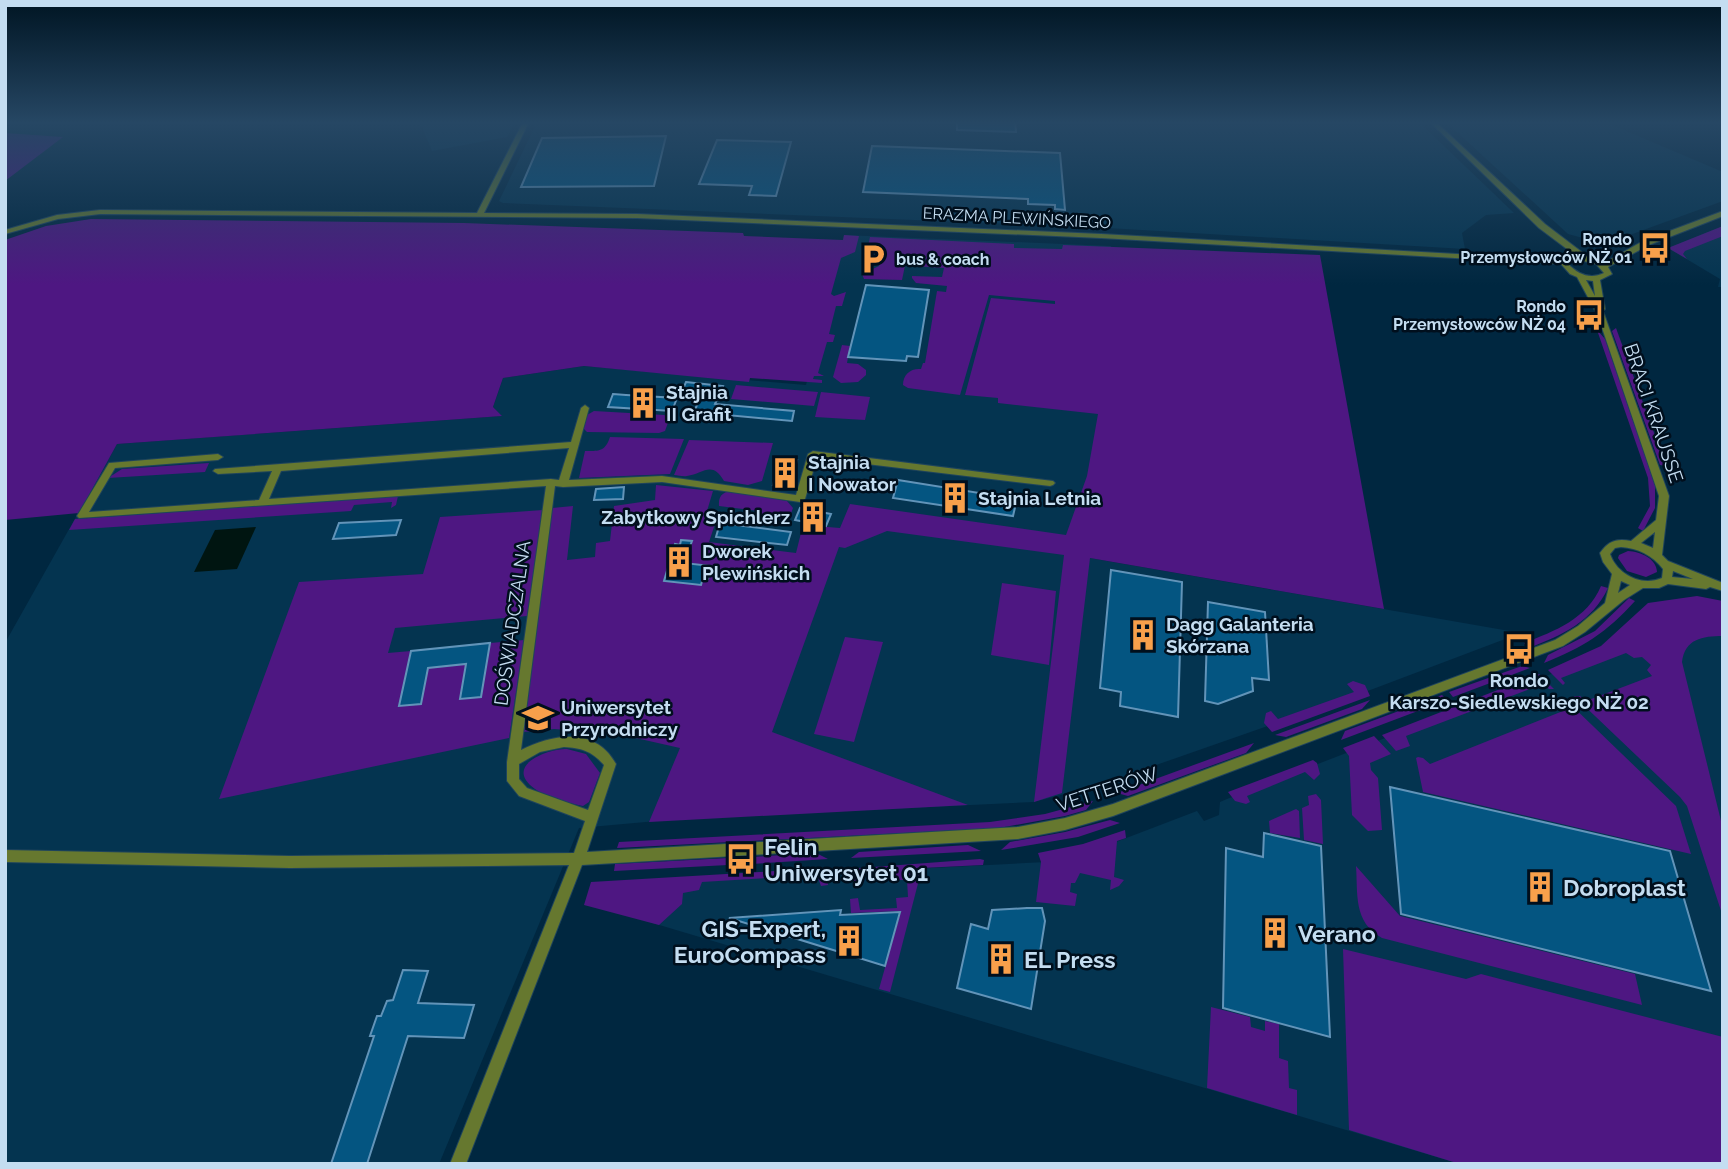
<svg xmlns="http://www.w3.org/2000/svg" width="1728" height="1169" font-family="Raleway,sans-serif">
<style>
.built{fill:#043450}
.green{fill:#4e1782}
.water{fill:#001511}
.building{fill:#045581;stroke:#6294b9;stroke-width:2}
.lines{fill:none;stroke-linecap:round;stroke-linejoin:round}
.street-casing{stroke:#1f445c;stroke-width:2}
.street{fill:#66782f;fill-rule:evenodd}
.labels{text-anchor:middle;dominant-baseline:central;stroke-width:5;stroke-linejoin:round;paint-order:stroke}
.far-street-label{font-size:16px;fill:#c4ddf1;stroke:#000f1d}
.far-poi-label{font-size:16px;font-weight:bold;fill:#c4ddf1;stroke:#000f1d;text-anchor:end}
.poi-label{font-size:19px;font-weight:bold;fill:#c4ddf1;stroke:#000f1d;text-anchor:start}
.street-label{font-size:19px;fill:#c4ddf1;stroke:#000f1d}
.near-poi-label{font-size:23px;font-weight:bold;fill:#c4ddf1;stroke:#000f1d;text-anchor:start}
</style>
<rect width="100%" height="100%" fill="#002740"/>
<g class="built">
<path d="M420,122H515L507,137L432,151Z"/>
<path d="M537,122H1419L1514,213L1486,215L1462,233L1465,249L1108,228L503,203L499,201Z"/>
<path d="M1446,122H1605L1723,172V201L1605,244L1568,234Z"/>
<path d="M1723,226V287H1718L1720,279L1668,248Z"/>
<path d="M844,235L1111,246L1090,558L1521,633L1373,689L1102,784L1034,802L679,819L579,828L439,1164H5V643L117,444L501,416L493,407L503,378L584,366L806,385Z"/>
<path d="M1723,630V1164H1460L646,921L697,880L1066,861L1197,811L1204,821L1219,815L1220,802L1227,799L1647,637Z"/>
</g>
<g class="green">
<path d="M5,133L63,137L5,181Z"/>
<path d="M91,219L464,223L743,233L744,236L843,240L844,235L859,236L855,252L841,258L831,294L834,296L846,292L842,306H836L829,334L835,335L833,342H827L818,373L824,376H814L813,379L822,380V383L750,378L749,382L584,366L503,378L493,407L502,416L117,444L79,513L5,520V240L46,226Z"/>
<path d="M1723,226V236L1685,251L1683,254L1687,259L1668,248Z"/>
<path d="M870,237L1014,244V248L1062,249L1063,245L1320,255L1384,609L1090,558L1062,793L1034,802L1064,555L887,531L845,548L839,547L772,732L968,805L649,822L680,748L618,734L554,729L523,732L552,508L573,506L567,560L595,557L596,543L610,541L614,506L655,500L656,485L713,491L704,521H716L709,542L796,553L803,525L840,528L850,504L1066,535L1087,476L1098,414L998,403V398L965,395L991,298L1055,304V301L989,295L960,395L908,388L903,385C903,374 911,368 921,369L923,363H925L937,291L946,292L947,286L916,283L912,278V276L942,277L944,268L914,266L925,263L926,259L912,258L906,261L902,280L864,279L862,274L879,266L884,248L881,246L867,251Z"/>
<path d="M1616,328L1666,466L1660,465L1612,331Z"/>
<path d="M1597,330L1605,339L1655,485V508L1643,531L1638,528L1650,506L1648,478Z"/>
<path d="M842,345L850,346L847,363L858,364L866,370V375L858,382L841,383L833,377Z"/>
<path d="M736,385L818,392L814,406L731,399Z"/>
<path d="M821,392L870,397L865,420L815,417Z"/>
<path d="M594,411L664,415L670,417L665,431L659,433L587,432L583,428L587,415Z"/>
<path d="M610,437L684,439L670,474L579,478L585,451C599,451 605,452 610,437Z"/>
<path d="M689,440L773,443L762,481L748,485L724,481C712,460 703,474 687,476C683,477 678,475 674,475Z"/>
<path d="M209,463L205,472L108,478L122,469Z"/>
<path d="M734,491L787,501L793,508L790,516L783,519L762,517L759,511L719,506C718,495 724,491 734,491Z"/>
<path d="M398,496L396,505L391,508L392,502L354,505L351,511L69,530L75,519Z"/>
<path d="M543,510L527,616L395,628L388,653L411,651L399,706L421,704L428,668L466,664L460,699L481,697L490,643L524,640L509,738L219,799L299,582L423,574L440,517Z"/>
<path d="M1628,551C1641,552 1656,558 1657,572L1646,577L1627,571L1618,558L1619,555Z"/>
<path d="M1002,583L1056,591L1049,665L991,655Z"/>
<path d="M1601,586L1608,588C1592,622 1562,635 1529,648L1524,643C1555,631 1587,619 1601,586Z"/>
<path d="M1697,596L1723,601V636C1702,636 1685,639 1682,662L1723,829V917L1687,806L1680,797L1574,696H1580L1586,701L1652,676L1647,670L1651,665L1642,657L1634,658L1626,653L1561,678L1565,683L1563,685L1548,670L1601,646L1648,603Z"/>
<path d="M1629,598L1635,601C1606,633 1584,647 1544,663L1548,655L1595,631Z"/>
<path d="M845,637L883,642L854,742L814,734Z"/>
<path d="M1522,666L1530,668L1453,697L1449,692Z"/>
<path d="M1539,674L1554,689H1549L1543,684L1406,736L1410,746L1396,751L1382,735Z"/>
<path d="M1353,681L1365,685L1370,696L1272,732L1264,723L1266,713L1271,711L1278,719L1354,692L1347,684Z"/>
<path d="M1442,695L1447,700L1341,740L1345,731Z"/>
<path d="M1370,700L1362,709L1286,737L1275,735Z"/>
<path d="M1566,700L1676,806L1691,854L1423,792L1416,758L1418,757L1423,758L1430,764L1568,709L1565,703Z"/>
<path d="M1374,736L1391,754L1370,763L1371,770L1378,778L1382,830L1368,831L1352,815L1349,756L1343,748Z"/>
<path d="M1254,743L1246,753L1128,796L1117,793Z"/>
<path d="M567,749L586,754L600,773L589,802L583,806C568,803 547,798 535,789C503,766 546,749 567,749Z"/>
<path d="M1313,760L1317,763L1320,774L1314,780L1305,772L1247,796L1250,802L1246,804L1235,801L1228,792Z"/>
<path d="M1316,794L1321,800L1323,844L1304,840L1302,808L1309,805L1308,796Z"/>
<path d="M1093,801L1086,810L1065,816L999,828L617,848L619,842L990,822L1045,814Z"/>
<path d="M1296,809L1299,811L1300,838L1270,833L1269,821Z"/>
<path d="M1110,820L1120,823L1078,837L1001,850L1010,842L1065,832Z"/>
<path d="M1125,830L1126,838L1117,841L1114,877L1124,880L1119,886L1110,890L1111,880L1080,873L1075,883H1071L1070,892L1077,894L1075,906L1036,902L1041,862L1038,853L1083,844Z"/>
<path d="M968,845L981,851L851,858L859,852Z"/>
<path d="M816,853L828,859L751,864V857Z"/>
<path d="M728,858V865L614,871L615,864Z"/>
<path d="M980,859L984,860L983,865L922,868L890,992L879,989L901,911L851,913L850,899L858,898L860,910L897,908L896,898L908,897L907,880H895L893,871L865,873L864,882L858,884L849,878L847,869Z"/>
<path d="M1356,866L1400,916L1635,974L1642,1005L1382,938C1353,922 1358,894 1356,866Z"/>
<path d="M827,868L828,885L821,886L817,875L702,882L699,890L683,893L682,904L659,925L584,905L591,882Z"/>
<path d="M1343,949L1466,979L1481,974L1723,1037V1164H1460L1349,1130Z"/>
<path d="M1211,1007L1250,1017L1251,1027L1265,1031V1021L1279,1024V1058L1288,1061L1289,1088L1297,1090V1115L1207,1088Z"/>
</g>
<path class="water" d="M256,527L237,569L194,572L215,530Z"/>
<g class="building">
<path d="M957,122H1015L1016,132L957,130Z"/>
<path d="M666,136L654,186L521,187L542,138Z"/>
<path d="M717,140L791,142L776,196L749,195L752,186L699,184Z"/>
<path d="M872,146L1060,153L1065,210L1055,209V205L1028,204V199L863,192Z"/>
<path d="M866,285L929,290L918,357L907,356L906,361L848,357Z"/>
<path d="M686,382L723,386L715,404L794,411L792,421L694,412L700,398L680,396Z"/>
<path d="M613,394L626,395L677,398L672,411L608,407Z"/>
<path d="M780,459L797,460L790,487L773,485Z"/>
<path d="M898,480L1017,499L1013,516L893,498Z"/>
<path d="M624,487L623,499L594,500L596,489Z"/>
<path d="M800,508L831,514L826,526L795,520Z"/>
<path d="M401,520L396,535L333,539L339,523Z"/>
<path d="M720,523L791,532L787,545L716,537Z"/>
<path d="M681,540L692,541L684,563L711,566L708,579L703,578L701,585L664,581L675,544L680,545Z"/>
<path d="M1111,570L1182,582L1178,717L1120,706L1121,692L1100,688Z"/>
<path d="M1208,602L1265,612L1269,680L1252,678L1253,691L1218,704L1205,701Z"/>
<path d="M490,643L481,697L460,699L466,664L428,668L421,704L399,706L411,651Z"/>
<path d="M1390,787L1670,851L1711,991L1401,914Z"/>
<path d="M1264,833L1321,846L1330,1037L1223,1008L1226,848L1263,857Z"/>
<path d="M1027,908H1042L1045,921L1031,1009L957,988L971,924L988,929L992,910Z"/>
<path d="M841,910L840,915L900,912L885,966L729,918Z"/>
<path d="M403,970L428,971L418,1003L474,1005L464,1038L408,1036L367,1164H331L374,1036H370L377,1016H381L387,1001L393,1000Z"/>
</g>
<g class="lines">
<defs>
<path id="street" d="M523,122H529L484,213L637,214L1101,234L1564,260L1575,255L1539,228L1430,122H1436L1545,224L1587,256L1604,263L1643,241L1723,211V216L1649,245L1608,267L1612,274L1600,280L1605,309L1603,311L1669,496L1662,555L1668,561L1723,583V591L1710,587L1706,589L1668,584L1659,588H1643L1624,600L1585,632L1563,646L1113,816L1065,830L1018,839L582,865L466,1164H450L569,865L290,868L5,862V850L290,856L574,853L585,821L519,796L507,781V762L546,486L79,518L77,516L109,463L218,454L223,457L218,460L115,468L89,512L259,500L272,471L218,474L213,471L215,469L571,442L581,408L585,405L589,408L569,480L662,476L796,495L808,454L813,451L1053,481L1055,483L1053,485L1050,486L817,458L805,499L800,502L662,482L563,487L555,486L521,750C553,734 595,726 616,764L587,852L1018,827L1065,818L1113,804L1555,640L1578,626L1605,603L1612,574L1603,562L1600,553C1608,541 1617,538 1631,541L1656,520L1659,496L1598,316L1577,277L1570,274L1561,264L1101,238L637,218L100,214L58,219L5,234V230L57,215L100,210L477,213ZM1575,259L1596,264L1604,273C1590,280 1578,274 1568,264ZM1586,280L1593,281L1595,296ZM569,448L559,480L551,479L269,499L281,471ZM1655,532L1653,548L1641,543ZM1621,547C1638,548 1652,555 1663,569L1662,578C1641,587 1617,574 1610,554L1615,548ZM1673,571L1693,579L1672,577ZM1621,581L1630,585L1618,593ZM564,747C581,748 592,751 604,765L588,810L527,788L519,779V764L540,752Z"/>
</defs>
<use href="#street" class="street-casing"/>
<use href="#street" class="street"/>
</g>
<linearGradient id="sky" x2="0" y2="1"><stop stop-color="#001523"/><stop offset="0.43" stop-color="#264764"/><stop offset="1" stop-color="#264764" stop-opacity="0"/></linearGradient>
<rect width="1728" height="285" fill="url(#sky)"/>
<defs>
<symbol id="bus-bare" viewBox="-9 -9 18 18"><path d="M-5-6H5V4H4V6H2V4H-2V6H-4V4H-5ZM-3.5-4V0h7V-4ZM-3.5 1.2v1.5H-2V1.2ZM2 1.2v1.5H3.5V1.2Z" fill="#f8a04b" stroke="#000f1d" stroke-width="2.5" paint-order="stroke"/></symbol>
<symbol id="parking-bare" viewBox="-9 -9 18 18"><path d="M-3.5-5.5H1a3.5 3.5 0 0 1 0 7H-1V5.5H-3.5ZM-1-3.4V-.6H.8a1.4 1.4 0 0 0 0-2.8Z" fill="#f8a04b" stroke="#000f1d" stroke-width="2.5" paint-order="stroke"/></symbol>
<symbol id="building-bare" viewBox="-9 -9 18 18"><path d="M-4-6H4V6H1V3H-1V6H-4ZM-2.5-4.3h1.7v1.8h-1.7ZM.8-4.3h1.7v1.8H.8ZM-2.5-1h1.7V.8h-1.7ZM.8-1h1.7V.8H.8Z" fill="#f8a04b" stroke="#000f1d" stroke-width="2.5" paint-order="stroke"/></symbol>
<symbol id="university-bare" viewBox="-9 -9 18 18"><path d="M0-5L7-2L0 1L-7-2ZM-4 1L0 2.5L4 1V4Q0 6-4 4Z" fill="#f8a04b" stroke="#000f1d" stroke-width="2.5" paint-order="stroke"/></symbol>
</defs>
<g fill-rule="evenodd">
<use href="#bus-bare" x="1633" y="226" width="44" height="44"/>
<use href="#parking-bare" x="851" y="237" width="44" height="44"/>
<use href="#bus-bare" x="1567" y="293" width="44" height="44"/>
<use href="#building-bare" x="621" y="381" width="44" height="44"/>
<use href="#building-bare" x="763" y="451" width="44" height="44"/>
<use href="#building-bare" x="933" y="476" width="44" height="44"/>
<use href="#building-bare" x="791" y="495" width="44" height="44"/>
<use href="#building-bare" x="657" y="540" width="44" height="44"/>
<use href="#building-bare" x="1121" y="613" width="44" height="44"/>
<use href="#bus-bare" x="1497" y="627" width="44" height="44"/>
<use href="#university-bare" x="516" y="696" width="44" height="44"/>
<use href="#bus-bare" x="719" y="837" width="44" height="44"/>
<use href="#building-bare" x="1518" y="865" width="44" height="44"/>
<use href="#building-bare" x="1253" y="911" width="44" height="44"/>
<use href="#building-bare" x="827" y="919" width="44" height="44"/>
<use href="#building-bare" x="979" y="937" width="44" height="44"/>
</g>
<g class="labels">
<g class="far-street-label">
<text transform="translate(1017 218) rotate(3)">ERAZMA PLEWIŃSKIEGO</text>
</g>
<g class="far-poi-label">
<text x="1632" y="239">Rondo<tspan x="1632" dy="18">Przemysłowców NŻ 01</tspan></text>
<text x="896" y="259" text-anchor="start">bus &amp; coach</text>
<text x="1566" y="306">Rondo<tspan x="1566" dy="18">Przemysłowców NŻ 04</tspan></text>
</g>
<g class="poi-label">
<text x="666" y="392">Stajnia<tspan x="666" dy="22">II Grafit</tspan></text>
<text x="808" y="462">Stajnia<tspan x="808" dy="22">I Nowator</tspan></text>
<text x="978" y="498">Stajnia Letnia</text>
<text x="790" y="517" text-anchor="end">Zabytkowy Spichlerz</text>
<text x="702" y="551">Dworek<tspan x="702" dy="22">Plewińskich</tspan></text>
<text x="1166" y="624">Dagg Galanteria<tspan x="1166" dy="22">Skórzana</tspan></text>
<text x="1519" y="680" text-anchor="middle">Rondo<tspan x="1519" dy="22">Karszo-Siedlewskiego NŻ 02</tspan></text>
<text x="561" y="707">Uniwersytet<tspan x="561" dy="22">Przyrodniczy</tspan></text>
</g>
<g class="street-label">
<text transform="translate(1654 413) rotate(71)">BRACI KRAUSSE</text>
<text transform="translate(512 623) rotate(-82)">DOŚWIADCZALNA</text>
<text transform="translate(1107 789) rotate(-18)">VETTERÓW</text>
</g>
<g class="near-poi-label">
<text x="764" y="846">Felin<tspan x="764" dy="26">Uniwersytet 01</tspan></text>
<text x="1563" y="887">Dobroplast</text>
<text x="826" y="928" text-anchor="end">GIS-Expert,<tspan x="826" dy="26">EuroCompass</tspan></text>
<text x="1298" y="933">Verano</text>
<text x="1024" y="959">EL Press</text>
</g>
</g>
<rect width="1728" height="1169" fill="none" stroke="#c4ddf1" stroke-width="14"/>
</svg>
